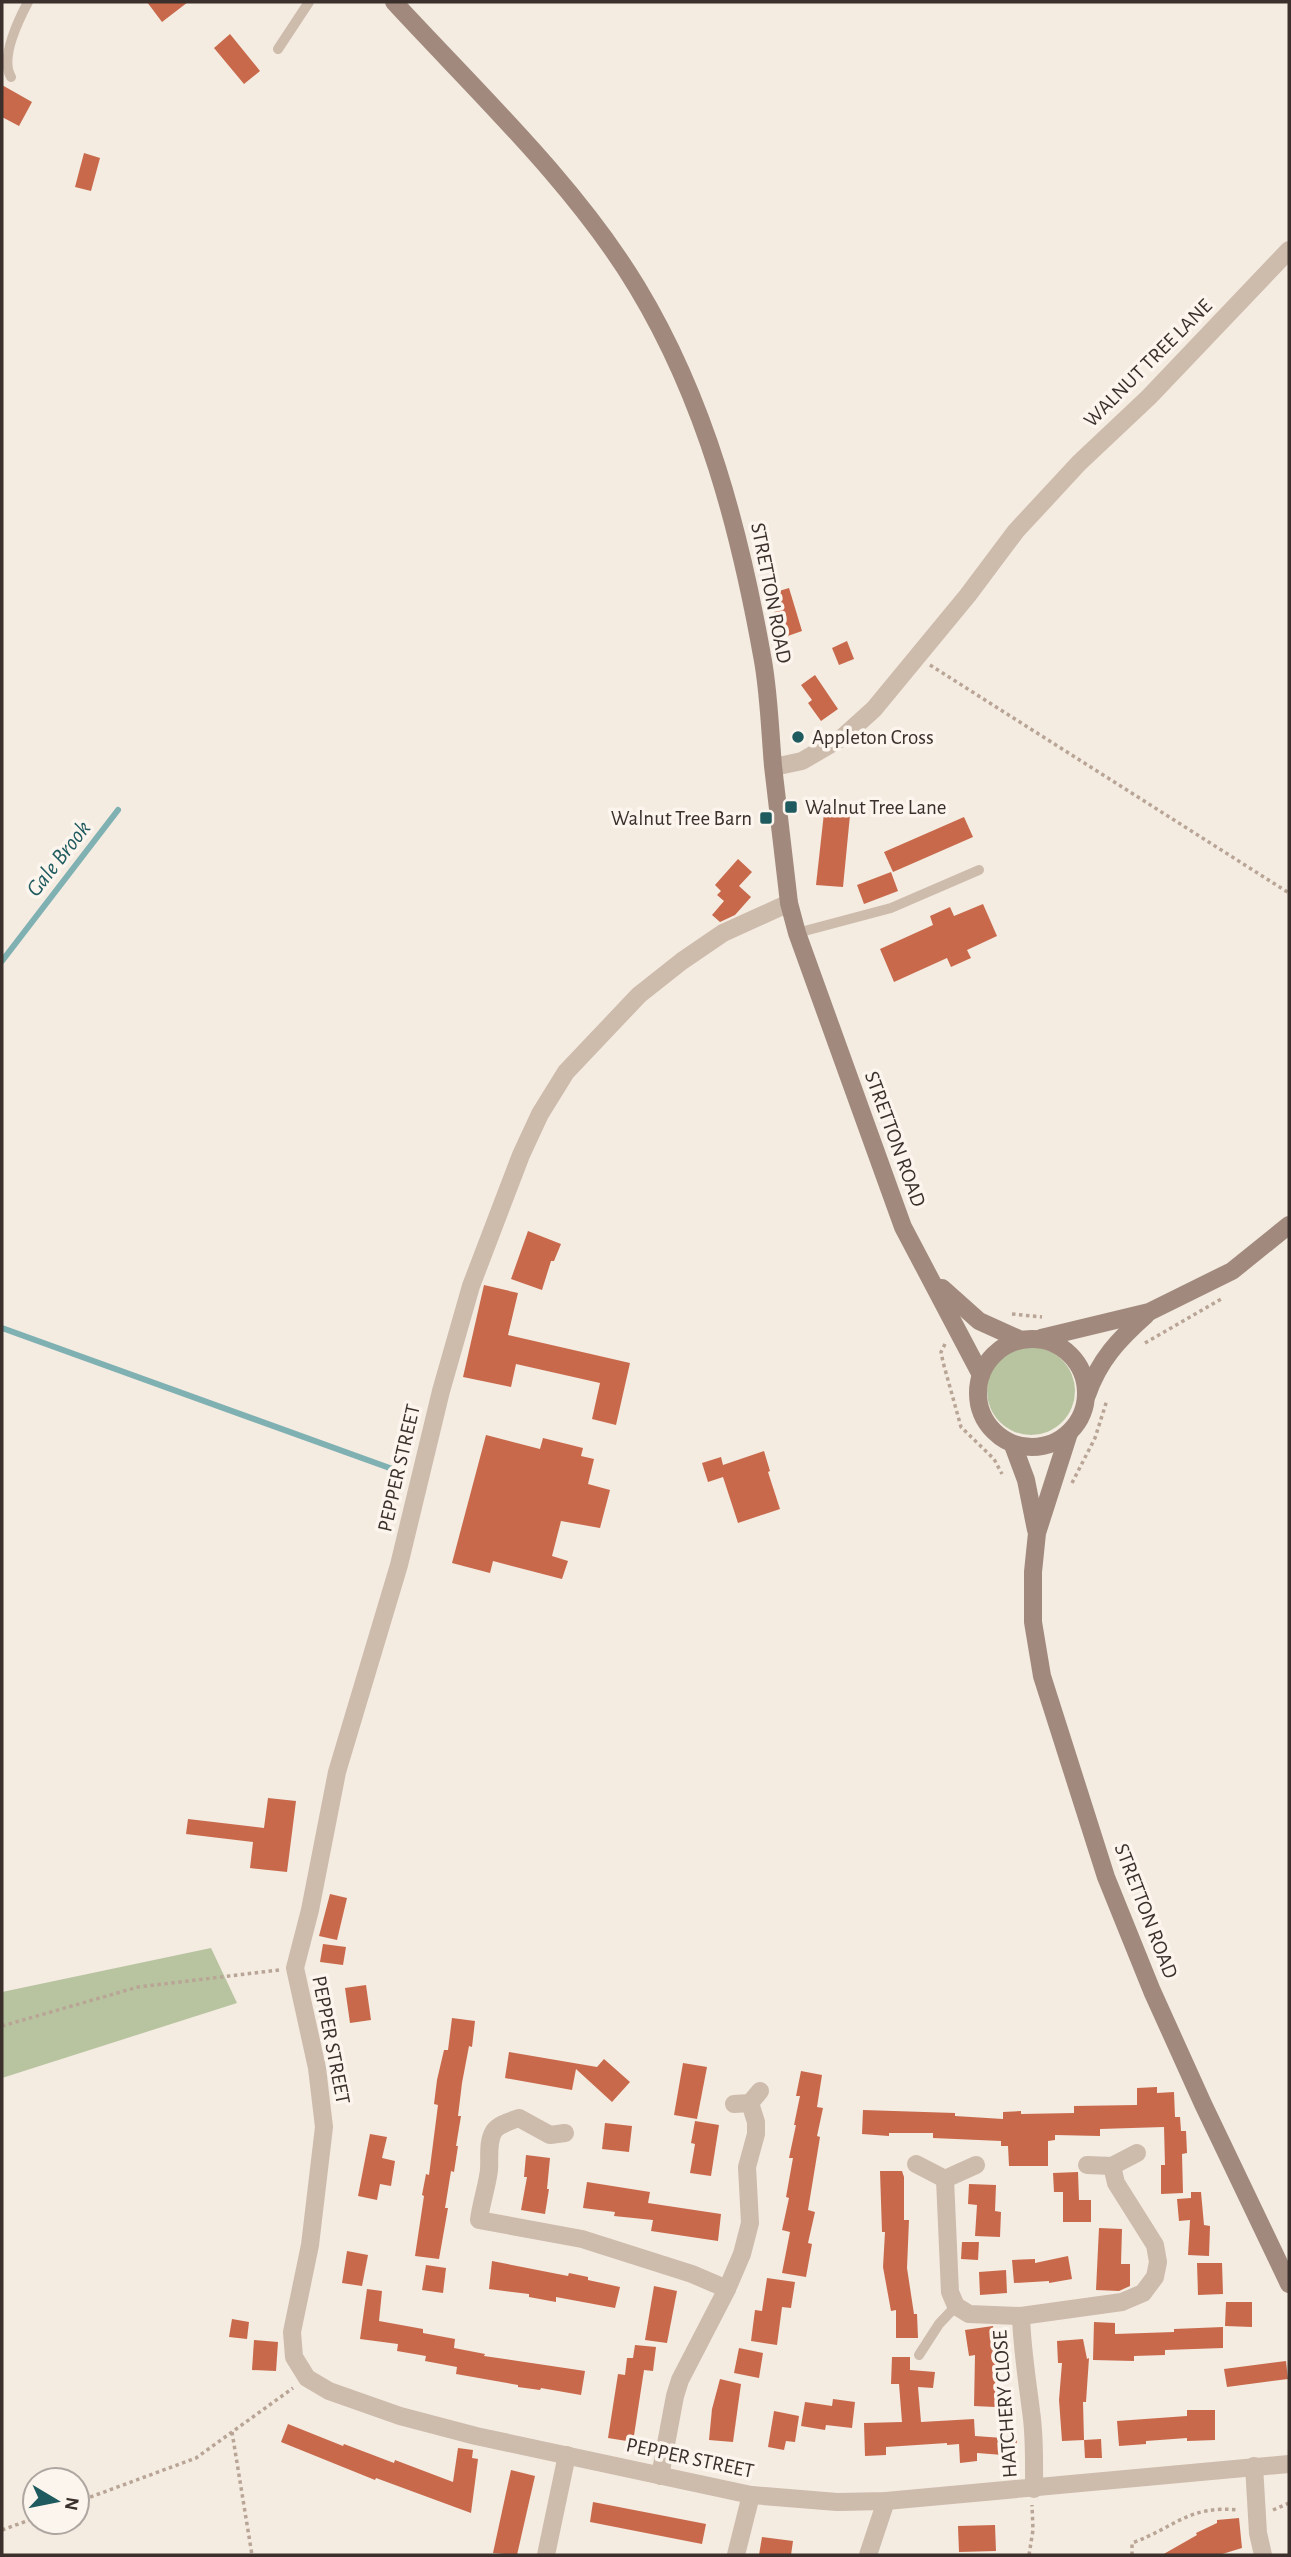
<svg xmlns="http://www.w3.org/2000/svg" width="1291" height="2557" font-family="'Alegreya Sans',sans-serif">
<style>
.green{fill:#b8c4a0}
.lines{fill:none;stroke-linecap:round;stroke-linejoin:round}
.stream{stroke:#7fb0b2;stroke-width:6}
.building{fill:#c8694b}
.path{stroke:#b9a596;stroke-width:3.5;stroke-dasharray:3.5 3.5;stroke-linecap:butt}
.lane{stroke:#cdbbac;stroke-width:10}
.street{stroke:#cdbbac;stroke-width:18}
.secondary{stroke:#a18a7d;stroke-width:18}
.poi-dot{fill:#1f5a5e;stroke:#fbf5ee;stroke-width:2.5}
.labels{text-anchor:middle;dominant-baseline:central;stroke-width:7;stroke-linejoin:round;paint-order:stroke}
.street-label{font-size:21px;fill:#3b302b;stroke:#fbf5ee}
.poi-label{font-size:21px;fill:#3b302b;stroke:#fbf5ee;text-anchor:start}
.water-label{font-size:23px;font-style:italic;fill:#1f5a5e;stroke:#fbf5ee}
</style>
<rect width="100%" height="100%" fill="#f4ebe1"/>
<g class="green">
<circle cx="1031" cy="1391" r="44"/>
<path d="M211,1948L237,2003L2,2078V1992Z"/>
</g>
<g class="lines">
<g class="stream">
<path d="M2,961L118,810"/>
<path d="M2,1328L398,1471"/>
</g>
</g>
<g class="building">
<path d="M147,2H188L162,22Z"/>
<path d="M230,34L260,71L244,84L214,48Z"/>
<path d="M2,85L32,102L19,126L2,117Z"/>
<path d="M84,153L100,158L91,191L75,187Z"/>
<path d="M789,588L802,631L782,638L769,594Z"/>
<path d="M847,641L854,659L839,665L832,648Z"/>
<path d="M815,675L838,709L821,721L808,703L812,700L801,685Z"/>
<path d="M824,813L850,815L843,887L816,885Z"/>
<path d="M964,817L973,837L893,872L884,852Z"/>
<path d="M738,859L752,872L739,886L751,897L735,915L720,922L712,915L724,901L717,895L721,891L715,885Z"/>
<path d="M891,872L898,891L864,904L857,885Z"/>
<path d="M983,904L997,936L967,950L971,958L951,967L947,958L894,982L880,949L933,925L930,916L950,907L954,916Z"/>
<path d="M528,1231L561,1244L554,1261H551L542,1290L511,1279Z"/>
<path d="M484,1285L518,1293L508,1335L630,1363L616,1425L592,1419L600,1383L516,1364L511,1387L463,1377Z"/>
<path d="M486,1435L540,1449L543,1438L583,1448L581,1456L594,1459L588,1484L610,1490L600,1528L561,1521L552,1556L568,1561L562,1579L493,1561L490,1573L452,1563Z"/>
<path d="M764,1451L770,1471L768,1472L780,1509L738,1523L723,1477L708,1482L702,1463L721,1457L723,1465Z"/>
<path d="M268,1798L296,1801L287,1872L250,1868L253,1842L186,1834L188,1819L264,1828Z"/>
<path d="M330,1894L347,1898L337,1940L319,1936Z"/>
<path d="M323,1944L346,1947L343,1965L320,1962Z"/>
<path d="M366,1985L371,2020L350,2023L345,1988Z"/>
<path d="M452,2018L475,2021L472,2047L469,2046L462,2083L458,2116H461L456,2146H458L454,2172L451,2171L445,2208H448L439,2259L415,2256L424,2196L422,2195L426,2174L429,2175L438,2105L434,2104L437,2080L444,2050H448Z"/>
<path d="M509,2052L597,2067L604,2059L630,2082L612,2102L576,2069L572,2090L505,2078Z"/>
<path d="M683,2063L707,2067L697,2119L674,2115Z"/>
<path d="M801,2071L822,2075L817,2107L823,2108L817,2136L820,2137L808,2210L815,2212L808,2243L812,2244L806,2277L782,2273L790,2232L782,2230L789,2198L786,2197L793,2158H789L796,2125H794L800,2096H796Z"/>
<path d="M1157,2087V2093L1174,2092L1175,2117H1180L1181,2131H1186L1187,2153L1182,2154L1183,2193L1161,2194V2165H1165L1164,2127L1100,2129V2136L1055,2135V2140L1048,2141V2166H1009L1008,2146H1001V2141L933,2138V2133H889V2136L862,2134L863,2110L955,2113V2116L1003,2119V2112L1021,2111V2114L1074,2113V2106L1137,2105V2088Z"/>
<path d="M695,2121L719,2125L711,2176L690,2173L695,2144L691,2143Z"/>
<path d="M605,2123L632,2126L629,2152L602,2149Z"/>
<path d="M370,2134L387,2137L382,2158L395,2161L391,2186L380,2184L377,2200L358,2196Z"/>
<path d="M526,2155L550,2158L547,2189H549L545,2214L521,2210L527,2177H524Z"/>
<path d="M880,2171H902L904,2177V2220H909L907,2268L914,2314H917L918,2338H896V2310L891,2311L883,2267L885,2232H882Z"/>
<path d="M1078,2172L1079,2200H1091V2222H1063V2192H1054L1053,2173Z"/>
<path d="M587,2182L650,2192L648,2203L721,2214L718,2241L651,2231L653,2220L614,2216L615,2212L583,2208Z"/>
<path d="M969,2184L996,2185L995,2211L1001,2212L1000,2237L975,2236L977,2205L968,2204Z"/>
<path d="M1191,2192H1201L1204,2225L1210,2226L1209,2256L1188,2255L1190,2220L1179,2221L1177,2199L1191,2198Z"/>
<path d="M1099,2228L1122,2229L1121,2264H1130V2286L1119,2291L1096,2290Z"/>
<path d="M962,2242H979L978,2260L961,2259Z"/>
<path d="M347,2251L368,2255L362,2286L342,2283Z"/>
<path d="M1068,2256L1072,2279L1049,2283V2281L1014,2283L1012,2260L1035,2259V2263Z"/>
<path d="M492,2261L568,2276L569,2273L588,2277V2280L620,2287L615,2308L556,2297V2302L529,2297V2294L489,2289Z"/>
<path d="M1197,2263H1222L1223,2294L1198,2295Z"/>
<path d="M426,2265L446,2268L443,2293L422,2290Z"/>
<path d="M1006,2270L1007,2293L980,2295L979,2272Z"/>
<path d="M767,2278L795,2282L791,2308L782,2307L777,2345L751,2341L755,2310L762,2311Z"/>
<path d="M654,2286L677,2291L667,2343L645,2340Z"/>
<path d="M367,2289L382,2291L379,2321L423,2329V2333L455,2339L454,2348L485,2354L484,2356L585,2371L581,2395L541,2388L540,2390L518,2387V2385L456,2374L457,2367L425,2361L426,2356L397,2351L398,2344L360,2339Z"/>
<path d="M1226,2302H1252V2327L1225,2326Z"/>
<path d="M232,2319L249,2322L247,2339L229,2337Z"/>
<path d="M1094,2322L1115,2323V2334L1174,2332V2329L1223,2327V2348L1165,2350V2355L1134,2356V2361L1093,2360Z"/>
<path d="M993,2326L996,2346L995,2407L974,2406L975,2355L969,2356L965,2330Z"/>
<path d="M1083,2339L1087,2359L1089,2358L1086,2402H1083L1084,2440L1062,2441L1059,2400L1062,2363H1058L1057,2341Z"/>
<path d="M254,2340L278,2342L276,2371L252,2370Z"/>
<path d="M635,2345L656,2347L653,2371L644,2370L633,2442L608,2438L618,2374L625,2375L627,2358H633Z"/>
<path d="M739,2348L763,2353L759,2378L734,2373Z"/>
<path d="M892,2357H910V2370L935,2372L933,2388L918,2387L921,2422L974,2419L975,2436L1017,2439L1016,2456L977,2453V2461L960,2463L959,2444L947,2445V2443L886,2447V2455L865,2456L864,2423L902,2422L899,2384H891Z"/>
<path d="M1286,2361L1288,2379L1227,2387L1224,2369Z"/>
<path d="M720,2379L741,2384L733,2442L709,2440L712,2409Z"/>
<path d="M833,2399L855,2402L852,2428L826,2425L825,2430L801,2426L805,2402L832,2406Z"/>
<path d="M1187,2410H1215V2440L1187,2441V2438L1146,2441V2444L1119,2446L1117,2421L1187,2416Z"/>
<path d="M774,2411L799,2416L795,2442L786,2441L784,2450L768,2447Z"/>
<path d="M288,2424L343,2446L344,2444L394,2463L395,2460L453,2482L458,2448L473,2450L472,2458L478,2459L471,2513L376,2478L375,2480L281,2442Z"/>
<path d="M1101,2439L1102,2458H1085L1084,2440Z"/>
<path d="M511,2470L535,2476L517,2555L493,2553Z"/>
<path d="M593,2502L706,2524L702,2544L590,2522Z"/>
<path d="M1239,2518L1242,2548L1219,2555H1162L1197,2535L1196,2533L1217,2523V2520Z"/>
<path d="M995,2525L996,2551L959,2552L958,2526Z"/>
<path d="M762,2537L793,2541L791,2555H759Z"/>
</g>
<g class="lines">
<g class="path">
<path d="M930,665L1289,893"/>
<path d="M1012,1314L1042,1317"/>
<path d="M1145,1343L1223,1298"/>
<path d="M945,1344L941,1352L943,1362L961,1427L994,1459L1002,1474"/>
<path d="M1072,1483L1095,1438L1107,1400"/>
<path d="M2,2026L138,1987L279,1970"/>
<path d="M232,2432L252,2555"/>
<path d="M77,2502L196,2458L293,2388"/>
<path d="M1273,2510L1289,2503"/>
<path d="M2,2530L35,2518"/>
<path d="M1029,2555L1033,2530L1032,2505"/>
<path d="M1132,2555V2543C1176,2527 1188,2505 1239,2510"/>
</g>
<g class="lane">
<path d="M278,49L309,2"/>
<path d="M11,77C0,59 18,21 28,2"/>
<path d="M797,933L891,908L979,870"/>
<path d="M919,2355L939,2324L956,2306"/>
</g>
<g class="street">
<path d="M774,767L802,761L843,737L874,709L968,595L1016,531L1079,463L1149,397L1289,250"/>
<path d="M789,903L723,933L682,961L639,995L566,1072L540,1114L521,1155L471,1286L441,1391L399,1565L337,1772L310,1910L295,1968L317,2068L324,2127L310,2245L292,2332L294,2357L307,2378L329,2391L400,2416L476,2436L751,2495L837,2502L886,2501L1289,2464"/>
<path d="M734,2104L750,2103L760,2091"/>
<path d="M565,2133L550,2135L519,2118C511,2121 499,2124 494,2131C487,2142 490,2158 489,2170C487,2187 481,2203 479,2220L582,2239L692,2274L727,2289"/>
<path d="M916,2164L945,2179L976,2165"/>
<path d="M1087,2165L1112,2166L1137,2153"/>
<path d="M945,2179L950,2292L956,2306L969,2314L1021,2316L1122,2302L1143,2293L1155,2277L1158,2262L1155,2245L1116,2183L1112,2166"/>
<path d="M1021,2316C1022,2349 1027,2379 1031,2411C1035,2437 1034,2462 1034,2489"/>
<path d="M1254,2466L1258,2533L1263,2555"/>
<path d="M660,2476L675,2396L680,2380L727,2289L742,2254L750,2223L747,2167L756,2134V2122L750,2103"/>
<path d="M546,2555L567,2455"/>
<path d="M736,2555L751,2495"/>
<path d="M868,2555L886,2501"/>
</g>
<g class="secondary">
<path d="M394,2C475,90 575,184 637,287C706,401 740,531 763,661C769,695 770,731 773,766C778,812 784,857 789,903L797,933L903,1227L981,1375"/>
<path d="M942,1288L979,1321L1021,1340"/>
<path d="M1041,1338L1149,1312L1232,1271L1289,1225"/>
<circle cx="1032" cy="1393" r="54"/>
<path d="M1087,1395C1099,1360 1119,1339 1146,1315"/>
<path d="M1069,1433L1037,1533L1033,1572V1622L1042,1676L1106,1877L1152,1991L1203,2104L1289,2284"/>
<path d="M1013,1445L1026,1480L1036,1530"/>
</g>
</g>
<g class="poi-dot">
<circle cx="798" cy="737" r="7"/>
<rect x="784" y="800" width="14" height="14" rx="3.5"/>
<rect x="759" y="811" width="14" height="14" rx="3.5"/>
</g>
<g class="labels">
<g class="street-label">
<text transform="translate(1148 363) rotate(-45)">WALNUT TREE LANE</text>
<text transform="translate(771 593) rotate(79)">STRETTON ROAD</text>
<text transform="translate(895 1139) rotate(70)">STRETTON ROAD</text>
<text transform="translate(399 1468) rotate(-77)">PEPPER STREET</text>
<text transform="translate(1146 1911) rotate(69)">STRETTON ROAD</text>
<text transform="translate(331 2040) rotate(79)">PEPPER STREET</text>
<text transform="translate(1005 2404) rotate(-94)">HATCHERY CLOSE</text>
<text transform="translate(690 2458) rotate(12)">PEPPER STREET</text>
</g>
<g class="poi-label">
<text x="812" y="737">Appleton Cross</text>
<text x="805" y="807">Walnut Tree Lane</text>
<text x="752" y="818" text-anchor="end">Walnut Tree Barn</text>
</g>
<g class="water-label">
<text transform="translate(59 859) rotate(-52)">Gale Brook</text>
</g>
</g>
<rect width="1291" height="2557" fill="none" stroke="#3b302b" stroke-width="7"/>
<g transform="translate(56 2501) rotate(100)"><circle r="33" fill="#fbf5ee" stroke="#aea6a0" stroke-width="2"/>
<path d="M0-5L12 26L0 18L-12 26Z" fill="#1f5a5e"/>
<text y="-10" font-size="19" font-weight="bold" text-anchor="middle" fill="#3b302b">N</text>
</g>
</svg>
